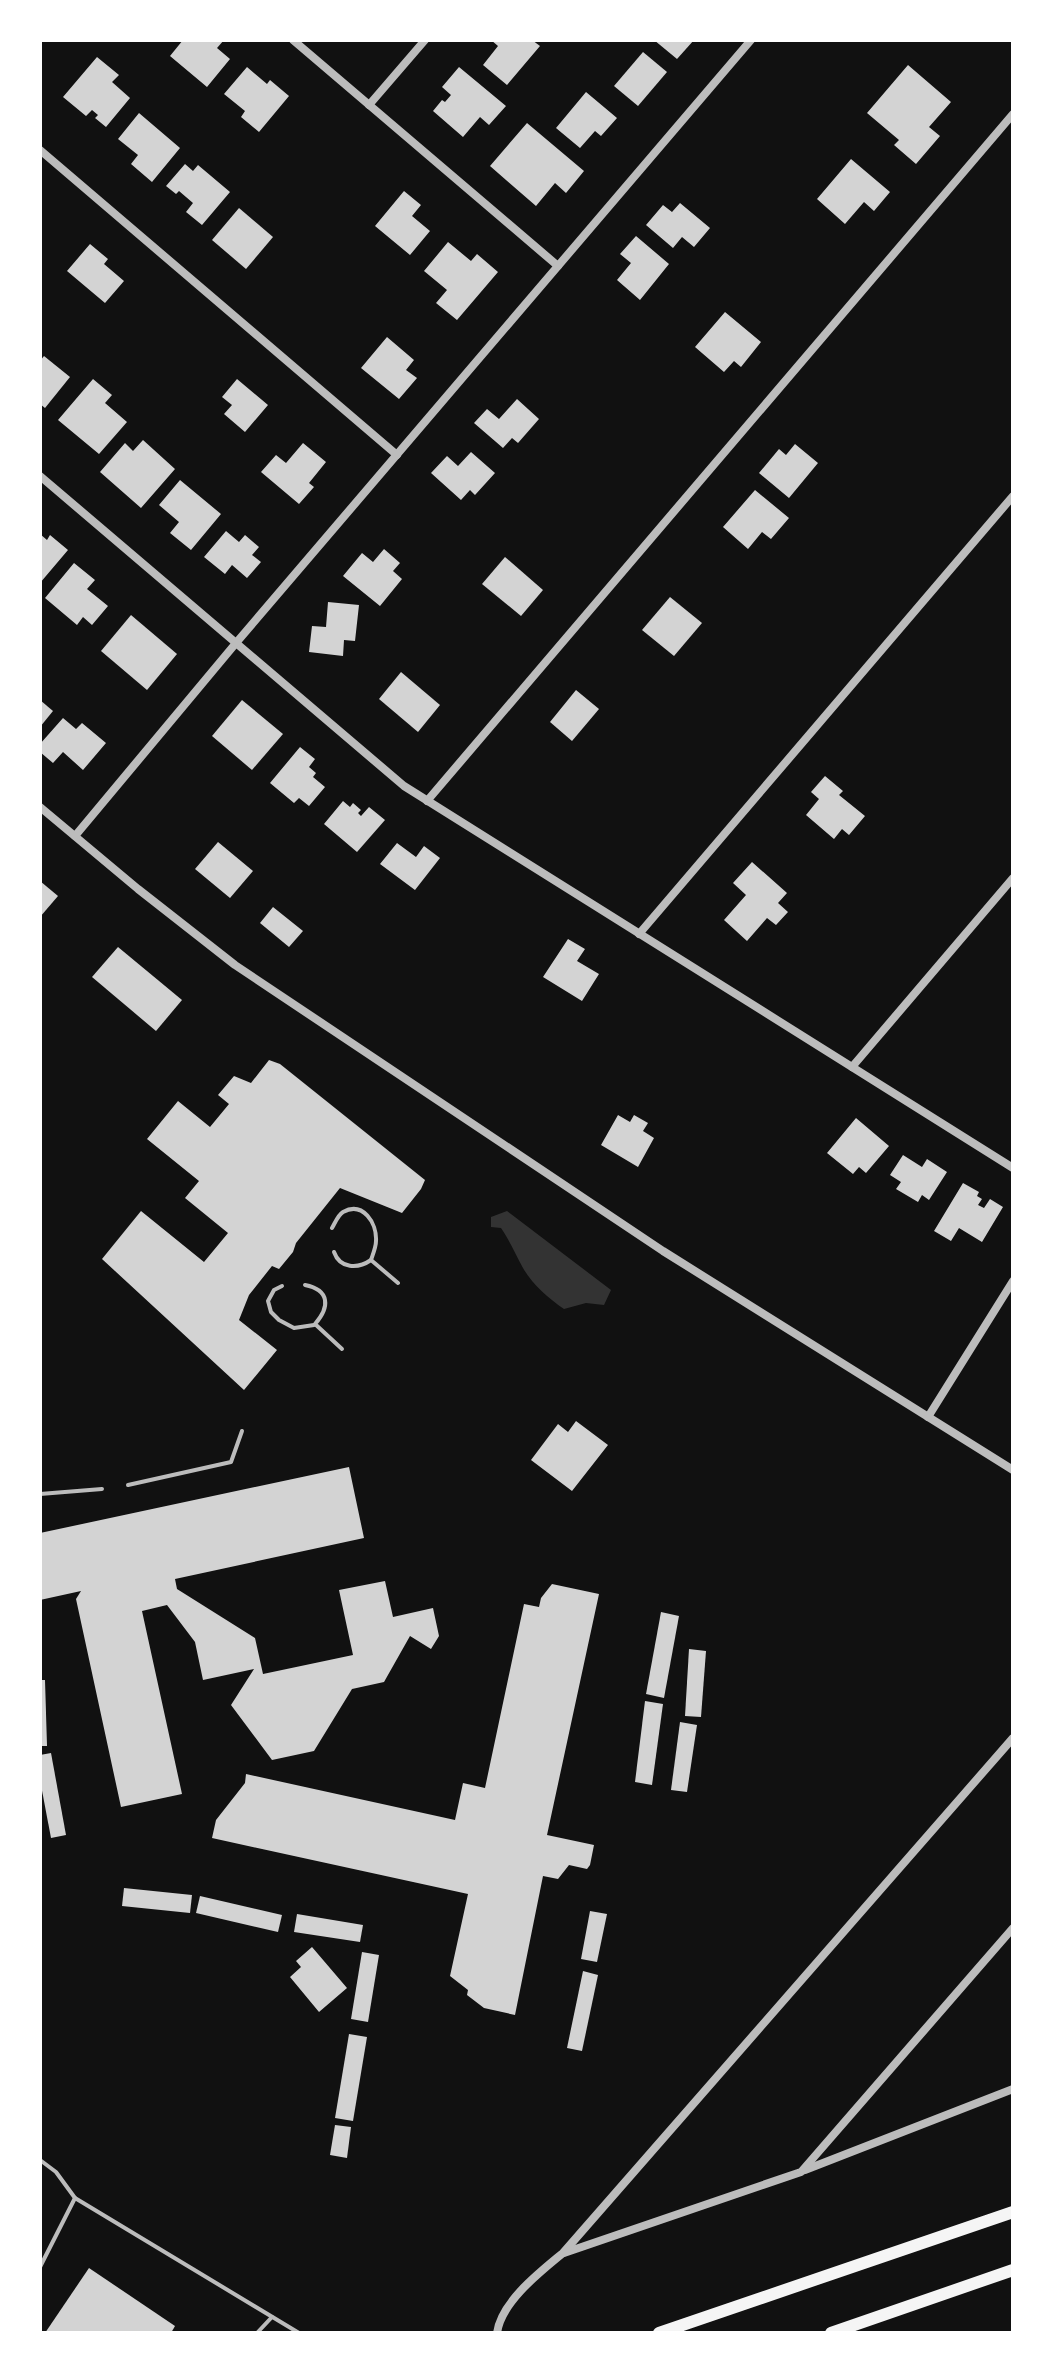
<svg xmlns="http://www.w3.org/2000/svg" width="1053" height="2373" font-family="'PT Sans Narrow',sans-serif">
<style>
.water{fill:#333}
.building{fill:#d3d3d3}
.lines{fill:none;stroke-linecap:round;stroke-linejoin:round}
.service{stroke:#bcbcbc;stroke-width:4}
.minor{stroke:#bcbcbc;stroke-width:8}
.secondary{stroke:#f5f5f5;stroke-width:12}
</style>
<rect width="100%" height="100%" fill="#111"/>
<path class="water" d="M507,1211L611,1290L604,1305L586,1303L564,1309C548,1298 532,1284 523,1268C515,1254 510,1241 501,1228L491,1227V1217Z"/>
<g class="building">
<path d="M183,40H224L217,48L230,59L207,87L170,56Z"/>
<path d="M491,40H532L540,46L507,85L483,65L498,46Z"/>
<path d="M654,40H694L677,59Z"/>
<path d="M643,52L667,72L638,106L614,86Z"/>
<path d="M97,57L119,75L112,82L130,98L106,127L95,118L98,115L92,110L86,116L63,97Z"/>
<path d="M908,65L951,102L929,127L940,136L916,164L894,145L899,140L867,113Z"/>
<path d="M247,67L267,84L270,80L289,96L259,132L241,117L245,111L224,94Z"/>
<path d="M459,67L506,106L489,125L480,117L463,137L433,111L442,100L445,102L451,95L442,87Z"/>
<path d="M586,92L617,118L601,136L595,131L580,148L556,128Z"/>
<path d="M139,113L180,148L152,182L131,164L138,155L118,139Z"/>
<path d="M527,123L584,171L566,193L555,183L536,206L490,166Z"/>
<path d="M851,159L890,192L874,211L864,202L845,224L817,199Z"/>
<path d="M185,164L193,171L198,165L230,192L202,225L186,212L193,203L179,191L176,194L166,186Z"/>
<path d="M404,191L421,205L412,216L430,231L410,255L375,226Z"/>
<path d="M680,203L710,228L694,247L682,237L673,248L646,225L663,205L672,212Z"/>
<path d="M239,208L273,237L246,269L212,240Z"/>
<path d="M636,236L669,264L640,300L617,280L631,263L620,254Z"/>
<path d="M448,242L471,261L477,254L498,272L457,320L436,303L447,290L424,271Z"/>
<path d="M90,244L108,259L104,264L124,281L105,303L67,271Z"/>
<path d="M725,312L761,342L741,367L734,361L724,372L695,347Z"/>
<path d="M387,337L414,360L406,370L417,378L399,399L361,368Z"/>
<path d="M44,356L70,377L45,408L40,404V361Z"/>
<path d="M93,379L112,395L105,403L127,422L99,454L58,420Z"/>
<path d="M237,379L268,405L245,432L224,414L232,405L222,397Z"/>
<path d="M517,399L539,419L518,443L512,438L503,448L474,423L487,409L499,419Z"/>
<path d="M143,440L175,469L141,508L100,472L125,443L133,451Z"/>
<path d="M303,443L326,462L309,483L314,487L299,504L261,472L276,455L286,463Z"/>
<path d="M795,444L818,463L789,498L759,473L779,449L786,455Z"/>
<path d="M471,452L495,473L475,495L470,490L461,500L431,473L447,456L458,466Z"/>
<path d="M180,480L221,514L191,550L170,533L179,522L159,505Z"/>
<path d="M755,490L789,518L771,539L762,532L748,549L723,527Z"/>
<path d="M226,531L239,542L245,535L259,547L252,555L261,562L247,578L232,565L225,574L204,557Z"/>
<path d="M40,534L47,540L50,535L68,550L40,583Z"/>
<path d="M384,549L400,563L393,571L402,579L380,606L343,576L362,553L373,562Z"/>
<path d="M505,557L543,590L521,616L482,584Z"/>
<path d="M74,563L95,580L87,589L108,606L92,625L83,617L77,625L45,598Z"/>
<path d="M670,597L702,623L674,656L642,630Z"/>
<path d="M328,602L359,605L355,641L344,640L343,656L309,652L312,626L326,627Z"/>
<path d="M131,615L177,654L147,690L101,651Z"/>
<path d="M401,672L440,705L418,732L379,699Z"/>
<path d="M576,690L599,709L572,741L550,722Z"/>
<path d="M40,700L53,711L40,727Z"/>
<path d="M242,700L283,734L252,770L212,736Z"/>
<path d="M63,718L76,729L82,723L106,743L83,770L63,752L53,763L40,752V744Z"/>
<path d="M300,747L315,759L309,767L316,773L313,777L325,787L309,806L299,798L294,803L270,783Z"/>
<path d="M825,776L843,791L839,795L865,816L849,835L842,829L834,839L806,815L819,799L811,792Z"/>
<path d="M343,801L350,807L353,803L361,810L358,813L361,816L369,807L385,820L357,852L324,824Z"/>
<path d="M218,842L253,871L230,898L195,869Z"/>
<path d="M397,843L416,857L424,846L440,858L415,890L380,864Z"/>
<path d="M752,862L787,893L778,903L788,912L776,925L767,918L747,941L724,920L746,895L733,883Z"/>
<path d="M40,881L58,896L40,917Z"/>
<path d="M273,907L303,931L289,947L260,923Z"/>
<path d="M568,939L585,949L577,961L599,974L582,1001L543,977Z"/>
<path d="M118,947L182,1000L156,1031L92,977Z"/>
<path d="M269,1060L280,1064L425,1180L421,1189L402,1213L340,1188L296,1243L293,1252L279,1269L272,1266L249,1295L239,1320L277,1350L244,1390L102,1259L141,1211L204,1262L228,1233L185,1198L199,1181L147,1139L178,1101L210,1127L229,1104L218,1095L234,1076L251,1083Z"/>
<path d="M618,1115L630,1122L634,1115L648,1123L643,1131L654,1138L638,1167L601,1145Z"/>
<path d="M856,1118L889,1146L866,1173L859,1167L853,1174L827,1153Z"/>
<path d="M903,1155L922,1167L927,1159L947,1172L929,1200L922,1195L918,1202L896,1189L901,1182L890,1175Z"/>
<path d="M963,1183L979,1192L977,1196L982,1199L978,1205L984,1208L990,1199L1003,1207L982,1242L959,1228L951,1241L934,1231Z"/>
<path d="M576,1421L608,1445L572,1491L531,1460L558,1424L568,1432Z"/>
<path d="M349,1467L364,1538L175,1579L177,1589L255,1638L263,1674L353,1655L339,1590L385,1581L393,1617L433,1608L439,1636L431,1649L410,1636L384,1682L352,1689L314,1751L272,1760L231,1705L254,1669L203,1680L195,1642L167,1605L142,1611L182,1794L121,1807L76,1599L81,1591L40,1600V1533Z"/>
<path d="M552,1584L599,1594L547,1835L594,1845L590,1865L587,1869L569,1865L558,1879L543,1876L515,2015L484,2008L467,1995L468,1990L450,1976L468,1894L212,1838L216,1820L245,1783L246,1774L455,1820L463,1783L485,1788L524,1604L539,1607L541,1598Z"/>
<path d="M661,1612L679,1616L664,1698L646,1694Z"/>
<path d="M689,1649L706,1651L701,1717L685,1716Z"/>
<path d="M40,1680H45L47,1746H40Z"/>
<path d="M645,1701L663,1704L652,1785L635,1782Z"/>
<path d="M680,1722L697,1725L687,1792L671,1790Z"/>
<path d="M51,1753L66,1835L51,1838L40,1780V1755Z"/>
<path d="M124,1888L192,1895L190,1913L122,1906Z"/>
<path d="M200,1896L282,1915L278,1932L196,1913Z"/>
<path d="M590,1911L607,1914L597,1962L581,1959Z"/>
<path d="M297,1914L363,1925L360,1942L294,1932Z"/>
<path d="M312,1947L347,1988L319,2012L290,1977L301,1967L296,1961Z"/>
<path d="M362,1952L379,1955L368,2022L351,2019Z"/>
<path d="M583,1971L598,1975L582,2051L567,2048Z"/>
<path d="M349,2034L367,2037L353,2121L335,2118Z"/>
<path d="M335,2125L351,2127L347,2158L330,2155Z"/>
<path d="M89,2268L175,2326L171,2333H45Z"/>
</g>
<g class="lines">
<g class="service">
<path d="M332,1228C335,1223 338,1215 343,1212C363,1201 377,1223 376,1241C376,1247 373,1254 371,1260L398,1283"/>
<path d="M334,1252C340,1269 358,1269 371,1260"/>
<path d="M305,1285C330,1290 330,1307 315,1324L342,1349"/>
<path d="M282,1286L274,1290L268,1301L271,1312L279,1320L294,1328L314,1325"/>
<path d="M128,1485L231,1462L242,1431"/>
<path d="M40,1494L102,1489"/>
<path d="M40,2160L56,2172L75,2198"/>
<path d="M40,2267L75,2198L299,2333"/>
<path d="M257,2333L272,2317"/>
</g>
<g class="minor">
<path d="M293,40L558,266"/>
<path d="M369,105L425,40"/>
<path d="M40,150L397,455"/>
<path d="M40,476L404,786L1013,1168"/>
<path d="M427,801L1013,114"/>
<path d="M40,807L138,889L235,965L663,1251L1013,1470"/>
<path d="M75,836L236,643L751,40"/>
<path d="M639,934L1013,496"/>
<path d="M852,1067L1013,878"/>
<path d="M928,1417L1013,1281"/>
<path d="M805,2170L1013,2089"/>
<path d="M564,2253L801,2172L1013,1928"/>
<path d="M497,2333C501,2302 540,2272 563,2253L1013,1738"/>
</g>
<g class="secondary">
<path d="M659,2333L1013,2212"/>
<path d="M831,2333L1013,2270"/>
</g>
</g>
<rect width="1053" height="2373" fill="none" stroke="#ffffff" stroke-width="84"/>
</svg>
